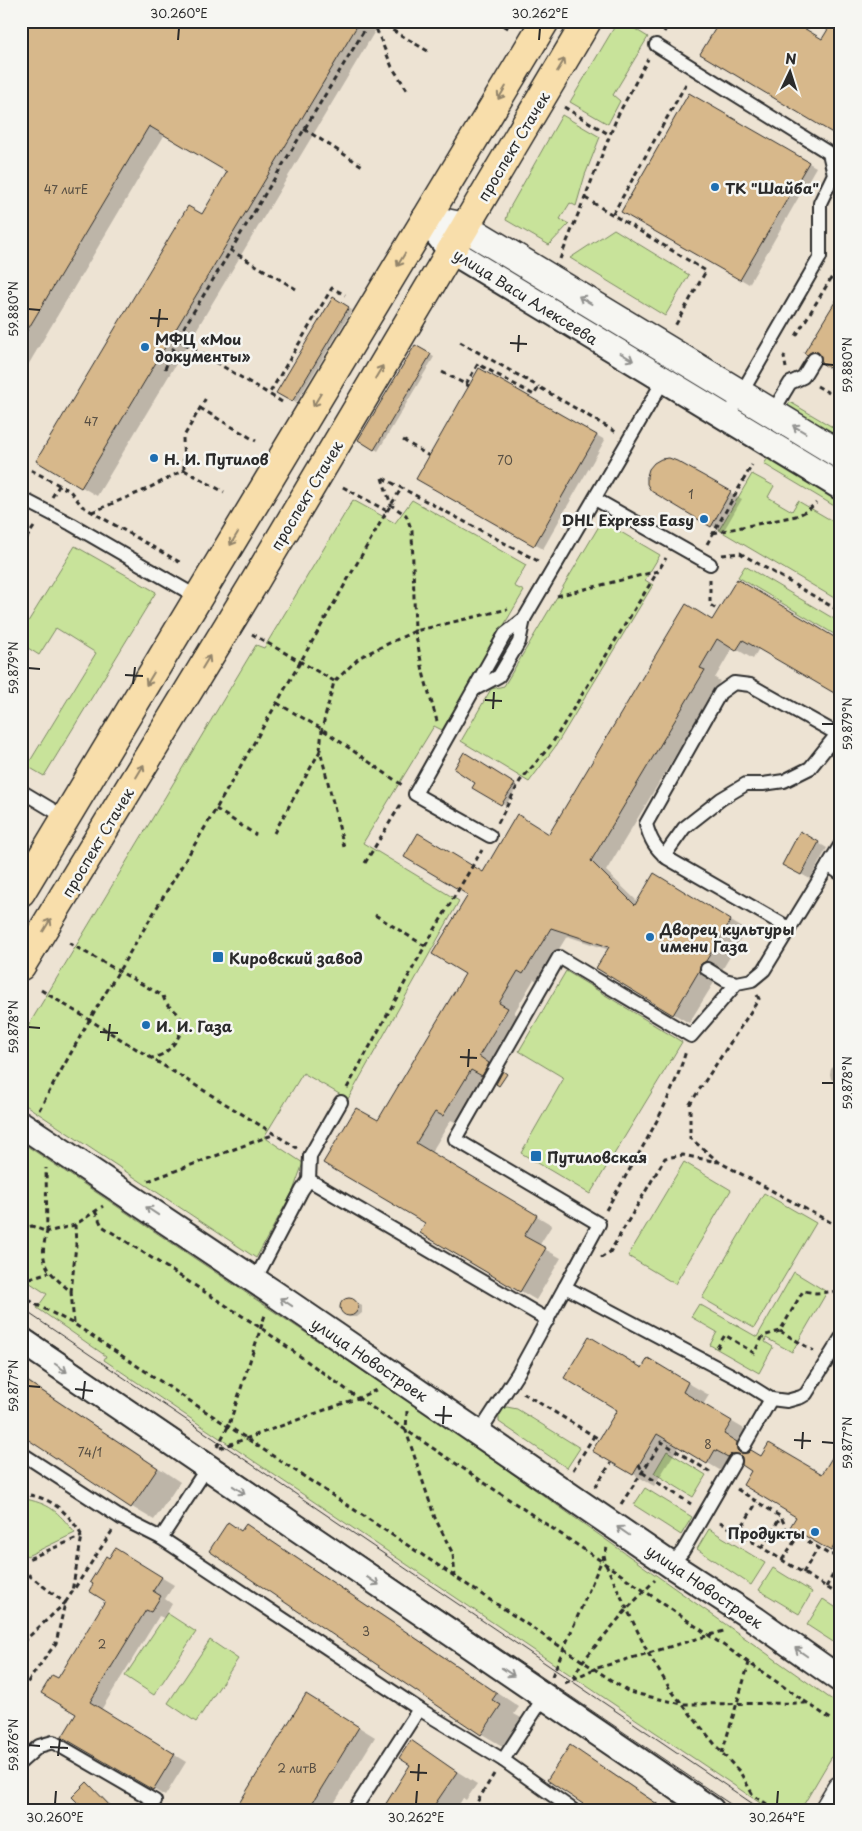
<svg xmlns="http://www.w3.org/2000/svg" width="862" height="1831" font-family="'Playpen Sans',sans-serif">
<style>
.green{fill:#c8e39a;stroke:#7a8762}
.shadow{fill:#0003}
.building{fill:#d7b88b;stroke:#2b2b2b}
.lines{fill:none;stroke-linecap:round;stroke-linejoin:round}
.service-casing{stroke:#2b2b2b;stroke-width:16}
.minor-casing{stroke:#2b2b2b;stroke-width:29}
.tertiary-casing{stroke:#2b2b2b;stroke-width:31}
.secondary-casing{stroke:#2b2b2b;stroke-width:31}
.primary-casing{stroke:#2b2b2b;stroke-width:31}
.path{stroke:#2b2b2b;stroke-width:3;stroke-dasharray:5 4;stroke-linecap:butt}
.service{stroke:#f6f6f2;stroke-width:12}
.minor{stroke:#f6f6f2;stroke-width:25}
.tertiary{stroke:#f6f6f2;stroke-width:28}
.secondary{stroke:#f6f6f2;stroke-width:28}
.primary{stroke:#f8deab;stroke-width:28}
.tram{stroke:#2b2b2b;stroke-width:1}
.oneway{stroke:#92846b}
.oneway2{stroke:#90908e}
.ticks{fill:none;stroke:#2b2b2b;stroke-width:2}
.poi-dot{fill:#1f6fb2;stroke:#f6f6f2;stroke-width:2}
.labels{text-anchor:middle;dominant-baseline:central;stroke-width:5;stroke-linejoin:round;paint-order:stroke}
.number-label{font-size:12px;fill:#564e43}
.street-label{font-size:15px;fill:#2b2b2b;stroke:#f6f6f2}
.poi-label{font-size:15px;font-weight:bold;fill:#2b2b2b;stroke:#f6f6f2;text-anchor:start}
.neatline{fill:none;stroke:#2b2b2b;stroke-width:2}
.ticks-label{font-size:12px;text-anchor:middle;fill:#2b2b2b}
</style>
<rect width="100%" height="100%" fill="#ede3d3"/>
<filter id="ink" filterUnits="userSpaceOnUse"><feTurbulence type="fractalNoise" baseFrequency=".02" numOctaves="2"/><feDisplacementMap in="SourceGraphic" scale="10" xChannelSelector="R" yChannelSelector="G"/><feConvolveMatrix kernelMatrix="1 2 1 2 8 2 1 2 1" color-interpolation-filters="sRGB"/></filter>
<g filter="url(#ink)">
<g class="green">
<path d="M618,21H622L648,37L613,95L620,101L608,124L570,102Z"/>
<path d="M562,115L600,137L585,175L576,206L570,203L560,219L569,224L549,245L506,220L509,209Z"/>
<path d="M614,229L689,275L665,316L570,258Z"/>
<path d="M790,402L841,432V443L785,410Z"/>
<path d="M768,458L841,501V510L764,464Z"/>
<path d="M752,474L774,486L768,497L792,511L798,501L841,526V602L719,530Z"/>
<path d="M353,500L395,523L412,500L526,565L514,586L524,591L442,730L434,726L363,843L459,901L348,1099L303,1073L264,1137L303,1163L293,1191L256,1258L21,1102V1038L256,645L264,648Z"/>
<path d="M602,521L660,555L645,580L653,585L555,747L529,782L461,741L491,689L504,686Z"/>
<path d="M75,546L156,592L44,776L27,766L96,653L56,628L39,655L28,648L21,659V633Z"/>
<path d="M745,566L841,623L834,634L738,577Z"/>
<path d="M566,971L682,1042L590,1194L521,1153L564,1078L519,1051Z"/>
<path d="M21,1142L385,1386L407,1399L841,1706V1711L838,1716L841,1718V1741L804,1804L795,1806L793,1810L769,1809L104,1360L106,1356L37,1308L47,1294L21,1277Z"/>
<path d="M684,1162L731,1190L675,1284L628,1256Z"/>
<path d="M764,1193L816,1223L754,1328L702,1298Z"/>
<path d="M794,1272L827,1292L792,1352L766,1338L765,1342L773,1347L759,1373L710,1345L717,1332L691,1317L699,1304L757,1337Z"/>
<path d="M507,1407L517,1409L580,1448L567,1468L499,1422V1413L502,1409Z"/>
<path d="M667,1451L706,1475L693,1497L654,1473Z"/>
<path d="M645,1488L692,1517L681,1535L634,1505Z"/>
<path d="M21,1498C51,1504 56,1510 75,1533L27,1556L21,1551Z"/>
<path d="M709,1529L765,1563L751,1585L697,1549Z"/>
<path d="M773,1568L812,1592L799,1614L759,1590Z"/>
<path d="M823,1599L841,1611V1647L807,1625Z"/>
<path d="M167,1613L196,1632L154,1695L125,1676Z"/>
<path d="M210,1640L238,1659L196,1722L168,1703Z"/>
</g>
<g class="shadow">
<path d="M21,21H381L97,496L38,461L203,215L229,172L165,134L21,377Z"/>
<path d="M690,95L816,167L749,284L623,211Z"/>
<path d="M841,294L822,360L820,361L806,353Z"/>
<path d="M334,299L352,310L296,403L278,392Z"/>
<path d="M416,347L434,357L378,451L360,440Z"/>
<path d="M479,369L605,440L543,549L418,478Z"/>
<path d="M676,462L742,499L723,532L652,490Z"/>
<path d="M687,606L759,648L753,659L733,647L715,678L720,681L606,871L638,902L670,884L746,930L722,970L715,974V981L689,1023L674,1014L609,950L567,936L539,982L534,979L514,1013L523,1018L494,1066L504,1073L498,1084L487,1078L459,1124L451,1120L431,1153L552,1225L539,1246L561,1258L536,1300L421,1232L427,1223L378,1122L467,974L484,873L550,835Z"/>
<path d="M465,754L517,787L506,805L474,787L477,782Z"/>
<path d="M801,833L827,848L810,879L783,864Z"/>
<path d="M839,1065L841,1066V1085L831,1079L830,1074L831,1069L834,1066Z"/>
<path d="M347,1299H353L362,1306V1313L357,1317H350L342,1310V1303Z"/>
<path d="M648,1360L709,1395L703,1405L753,1434L745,1447L761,1457L822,1476L841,1445V1555L792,1526L798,1516L753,1471L737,1461L728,1475L679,1446L654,1486L594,1451Z"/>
<path d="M21,1376L180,1482L154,1520L132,1507L21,1433Z"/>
<path d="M246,1526L269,1539L519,1707L514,1714L523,1719L504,1747L482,1734L210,1551L242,1532Z"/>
<path d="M116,1550L174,1585L165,1599L172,1604L164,1618L159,1616L101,1710L186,1762L165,1796L64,1736L78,1714L58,1680L107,1600L110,1559Z"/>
<path d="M323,1705L375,1737L330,1810H237Z"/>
<path d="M411,1742L477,1784L466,1800L463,1798L456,1810H384L411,1764Z"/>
<path d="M570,1747L593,1760L667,1810H594Z"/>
<path d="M88,1784L91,1786L115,1810H86Z"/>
</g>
<g class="building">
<path d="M21,21H360L81,488L36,461L188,206L202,214L227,172L149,126L21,341Z"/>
<path d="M720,21H792L822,39L833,21H841V138L700,54Z"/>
<path d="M689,93L809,162L740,280L621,212Z"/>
<path d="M841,292V375L821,363V356L818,352H811L807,355L804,353Z"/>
<path d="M333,297L349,307L292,402L276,393Z"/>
<path d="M415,345L431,354L374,450L358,440Z"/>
<path d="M479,368L597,435L534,546L416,479Z"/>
<path d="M669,458L677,461L731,491L711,527L651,491L647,484V476L649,469L654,463L661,459Z"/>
<path d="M737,579L841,641V697L743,640L736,651L717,639L700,668L705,670L591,861L635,905L654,873L731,920L706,961L700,965L699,971L673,1015L596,968L609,947L551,928L523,974L518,971L499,1003L508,1008L479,1056L489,1063L482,1076L471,1070L443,1116L435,1112L416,1143L537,1215L524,1236L546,1248L520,1292L420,1233L425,1223L323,1163L356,1108L378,1120L465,974L432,954L468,895L404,857L418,833L483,872L517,814L549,834L686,604L712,620Z"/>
<path d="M464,752L515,784L501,805L472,788L475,783L454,769Z"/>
<path d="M800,831L819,842L801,875L782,865Z"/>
<path d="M503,1071L507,1074L499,1086L496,1084Z"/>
<circle cx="349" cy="1307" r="9"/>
<path d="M589,1336L642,1368L648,1358L688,1382L683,1392L732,1421L724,1434L737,1442V1450L740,1453H748L751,1450L761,1456L769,1443L822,1474L841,1443V1534L831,1551L790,1527L796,1517L743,1485L751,1471L742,1465V1457L739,1454H731L728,1457L715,1450L707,1464L657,1434L633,1475L592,1451L617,1410L564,1378Z"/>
<path d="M21,1377L158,1468L131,1508L21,1435Z"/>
<path d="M228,1522L241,1531L246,1524L497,1693L492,1700L501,1705L481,1735L209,1551Z"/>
<path d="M115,1548L162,1577L153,1591L161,1596L151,1612L146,1610L90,1702L175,1754L153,1790L62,1737L76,1714L41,1693L52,1675L58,1678L105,1601L89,1591L93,1584L90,1582L106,1556L109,1558Z"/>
<path d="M306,1694L359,1727L308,1810H235Z"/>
<path d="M411,1740L457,1772L431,1810H382L410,1765L399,1758Z"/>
<path d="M570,1745L666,1810H592L547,1780Z"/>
<path d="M87,1782L114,1810H85L72,1797Z"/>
</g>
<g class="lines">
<defs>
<g id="service">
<path d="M656,45L829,153L834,174L820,203V257L727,418"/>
<path d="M772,413L790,383L803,377L814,359"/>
<path d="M21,498L71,524L199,598"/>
<path d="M595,499L710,564"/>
<path d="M475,689L499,676L519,642L524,619"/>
<path d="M21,791L66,818"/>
<path d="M490,836L415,794L505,634L524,619L666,376"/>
<path d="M664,856L684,828L721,799L746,784H763L784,781L810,768L837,734"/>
<path d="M828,865L841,874"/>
<path d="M789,928L667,858C655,848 650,839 646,824L720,693L734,683L750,685L841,736"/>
<path d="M707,969L725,980L737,983"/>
<path d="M309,1180L548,1320"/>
<path d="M255,1280L302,1190L309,1180L310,1156L341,1102"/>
<path d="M565,1287L599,1224L455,1139L559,957L691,1036L737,983L752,980L764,970L841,844"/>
<path d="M479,1433L518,1373L565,1287L739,1379L771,1399L787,1401L801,1397L806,1394L841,1338"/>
<path d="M744,1446L771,1399"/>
<path d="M21,1453L121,1518L161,1538L419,1709L503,1760L573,1810"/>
<path d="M161,1538L207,1468"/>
<path d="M671,1565L683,1551L735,1461"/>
<path d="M503,1760L544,1697"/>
<path d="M21,1762L39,1746L53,1742L155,1801"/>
<path d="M354,1810L419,1709"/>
</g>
<g id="minor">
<path d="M426,219L450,250L841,487"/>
<path d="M21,1124L275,1294L671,1565L756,1620L841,1680"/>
<path d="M21,1340L711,1810"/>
</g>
<path id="tertiary" d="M426,219L465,227L841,455"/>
<path id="secondary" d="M829,1810L841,1790"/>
<g id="primary">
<path d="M21,892L545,21"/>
<path d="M21,966L251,588L587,21"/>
</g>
</defs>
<use href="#service" class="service-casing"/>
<use href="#minor" class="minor-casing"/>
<use href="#tertiary" class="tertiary-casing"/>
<use href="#secondary" class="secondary-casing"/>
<use href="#primary" class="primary-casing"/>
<g class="path">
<path d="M373,21L392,67L408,91"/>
<path d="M377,21L431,53"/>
<path d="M496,21L510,29"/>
<path d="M640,21L653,29"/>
<path d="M664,32L670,21"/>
<path d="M564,107L610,135"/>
<path d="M304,129L364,167"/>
<path d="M585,198L706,271L675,326"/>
<path d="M613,214L686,84"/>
<path d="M230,250L296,289"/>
<path d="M560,259L618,115L648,59"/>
<path d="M796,336L841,262"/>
<path d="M177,339L269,394"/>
<path d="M460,342L539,387"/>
<path d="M785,355L784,357L786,368"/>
<path d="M165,369L177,339L370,21"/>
<path d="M442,372L469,386"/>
<path d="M466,384L478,364L534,395L539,387L616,432"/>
<path d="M817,386L841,400"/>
<path d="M282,402L269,394L332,288L345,295"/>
<path d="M200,408L256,441"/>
<path d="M403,440L429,456"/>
<path d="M31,470L70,491L82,506L92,512L181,563"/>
<path d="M184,470L183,438L207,396"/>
<path d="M184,470L224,492"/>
<path d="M382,478L391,505L406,515L412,531L415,631L424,676L437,721"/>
<path d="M383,478L538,561"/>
<path d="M52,497L59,486"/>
<path d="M387,511L401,489"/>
<path d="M92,512L145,490L184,470"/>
<path d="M713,533L796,516L807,511L816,503"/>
<path d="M707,544L752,465"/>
<path d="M21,546L36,524"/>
<path d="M722,555L740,553L841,612"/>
<path d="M710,579V605L718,610"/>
<path d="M557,596L658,571L666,558"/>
<path d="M252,634L334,681"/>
<path d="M836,635L841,628"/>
<path d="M277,703L322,729L402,785"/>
<path d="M216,809L256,835"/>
<path d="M498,823L520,781L551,745L658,571"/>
<path d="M274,833L320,751"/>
<path d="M344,847L320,750L322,729L334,682L360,657L415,631L508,609"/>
<path d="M365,863L401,804"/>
<path d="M375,915L425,946"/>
<path d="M69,943L163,996C167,1008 171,1006 178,1014C189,1027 174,1047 163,1054C160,1056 155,1057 152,1058"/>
<path d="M41,990L297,1148"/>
<path d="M757,995L759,999L690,1104V1138L719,1162L841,1228"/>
<path d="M347,1088L425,946L482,850"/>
<path d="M39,1110L90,1019L216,809L387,511L341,486"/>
<path d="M148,1181L275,1134"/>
<path d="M606,1210C635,1159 669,1108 686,1051"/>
<path d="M95,1211L102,1226L261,1328L358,1398L601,1561L832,1720L841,1721"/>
<path d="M21,1228L32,1226L47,1232L46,1168"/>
<path d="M601,1258L610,1252L665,1158L683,1155L718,1162"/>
<path d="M21,1281L49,1272"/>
<path d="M71,1292L76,1245L75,1225L103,1206"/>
<path d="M21,1294L35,1304L74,1324L629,1692L682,1704L808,1703"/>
<path d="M74,1323L71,1292C49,1272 37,1264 47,1232L75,1225"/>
<path d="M780,1331L814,1351"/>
<path d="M717,1348L725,1335L754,1353L763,1336L780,1331L803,1291L816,1293L841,1291"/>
<path d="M523,1393L599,1439"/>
<path d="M407,1411L406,1431L435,1518L453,1554L455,1577"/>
<path d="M217,1447L229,1425L265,1315"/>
<path d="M220,1448L358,1398L376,1390"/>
<path d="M639,1464L643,1473L691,1504"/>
<path d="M573,1470L594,1436"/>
<path d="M595,1487L611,1463"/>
<path d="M737,1489L781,1517L786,1528L830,1555L841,1554"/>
<path d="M21,1494C51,1496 68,1512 82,1536L72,1591"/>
<path d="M621,1504L662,1442L710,1472"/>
<path d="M720,1522L841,1596"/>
<path d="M738,1533L757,1502"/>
<path d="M762,1548L780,1518"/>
<path d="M604,1555L606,1565L648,1653L670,1689L722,1753L740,1772L753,1795L776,1810"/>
<path d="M782,1560L798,1536"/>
<path d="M21,1562L82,1536"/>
<path d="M21,1569L65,1603L21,1644"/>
<path d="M803,1573L818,1548"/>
<path d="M826,1587L841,1561"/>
<path d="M21,1645L28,1734"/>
<path d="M552,1676L607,1548"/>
<path d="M573,1678L582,1662L627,1609L655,1580"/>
<path d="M565,1683L594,1669L727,1630"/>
<path d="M21,1686L24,1687L56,1643L65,1603L112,1531"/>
<path d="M722,1753L749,1663"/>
<path d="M473,1809L494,1774"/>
<path d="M473,1810L497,1806L539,1808"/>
</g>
<use href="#service" class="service"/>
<use href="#minor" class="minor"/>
<use href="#tertiary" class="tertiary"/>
<use href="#secondary" class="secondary"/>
<use href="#primary" class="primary"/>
<g class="tram">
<path d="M21,1308L762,1810"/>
<path d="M21,1323L213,1455L739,1810"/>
</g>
</g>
<defs><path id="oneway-shaft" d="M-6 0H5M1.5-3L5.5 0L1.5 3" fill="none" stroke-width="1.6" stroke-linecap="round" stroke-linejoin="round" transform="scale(1.25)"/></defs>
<g class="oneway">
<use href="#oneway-shaft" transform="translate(561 65) rotate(-59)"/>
<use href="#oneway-shaft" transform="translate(502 93) rotate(121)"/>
<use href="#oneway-shaft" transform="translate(401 260) rotate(121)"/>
<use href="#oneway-shaft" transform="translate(379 372) rotate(-59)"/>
<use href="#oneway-shaft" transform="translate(317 400) rotate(121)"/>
<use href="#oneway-shaft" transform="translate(234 539) rotate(121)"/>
<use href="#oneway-shaft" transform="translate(206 662) rotate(-59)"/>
<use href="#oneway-shaft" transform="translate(150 679) rotate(121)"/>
<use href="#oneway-shaft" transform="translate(140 771) rotate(-59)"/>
<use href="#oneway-shaft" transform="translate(47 925) rotate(-59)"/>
</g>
<g class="oneway2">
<use href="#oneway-shaft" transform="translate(585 300) rotate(-149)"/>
<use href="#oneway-shaft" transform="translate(627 357) rotate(31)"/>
<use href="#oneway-shaft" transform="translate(799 429) rotate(-149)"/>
<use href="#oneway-shaft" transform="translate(152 1211) rotate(-146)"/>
<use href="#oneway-shaft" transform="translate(286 1302) rotate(-146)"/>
<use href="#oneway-shaft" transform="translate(61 1368) rotate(35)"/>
<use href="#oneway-shaft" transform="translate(239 1490) rotate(34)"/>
<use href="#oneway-shaft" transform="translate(623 1531) rotate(-145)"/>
<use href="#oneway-shaft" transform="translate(373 1581) rotate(34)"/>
<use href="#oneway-shaft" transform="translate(801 1652) rotate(-145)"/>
<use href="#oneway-shaft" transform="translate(508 1672) rotate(34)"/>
</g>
</g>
<path class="ticks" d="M178,40L179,28M539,40L540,28M28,309L40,310M150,318L168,319M158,327L160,309M510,343L527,344M518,352L519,335M822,364L834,365M28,668L40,669M125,675L143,676M133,684L135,667M485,700L502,701M493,709L494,692M822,724H834M28,1027L40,1028M100,1032L118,1033M108,1041L110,1024M460,1057L477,1058M468,1067L469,1049M822,1083H834M28,1386L40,1387M75,1389L93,1391M83,1399L85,1381M435,1415L452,1416M443,1424L444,1406M794,1440L811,1441M822,1442L834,1443M802,1449L803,1432M28,1745L40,1746M50,1747L68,1748M58,1756L60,1739M410,1772L427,1773M418,1781L419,1764M55,1804L56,1791M416,1804L417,1791M777,1804L778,1791"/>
<g class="poi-dot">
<circle cx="715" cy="187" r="5"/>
<circle cx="145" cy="347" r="5"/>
<circle cx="154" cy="458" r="5"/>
<circle cx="704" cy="519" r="5"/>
<circle cx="650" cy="937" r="5"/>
<rect x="212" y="951" width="12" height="12" rx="2.5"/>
<circle cx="146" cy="1025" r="5"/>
<rect x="530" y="1150" width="12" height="12" rx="2.5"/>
<circle cx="815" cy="1532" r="5"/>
</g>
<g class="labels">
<g class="number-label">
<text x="66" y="189">47 литЕ</text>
<text x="91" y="421">47</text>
<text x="505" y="460">70</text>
<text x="691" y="494">1</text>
<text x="708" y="1444">8</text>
<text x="90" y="1452">74/1</text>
<text x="366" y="1631">3</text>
<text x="102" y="1644">2</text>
<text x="297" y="1768">2 литВ</text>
</g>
<g class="street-label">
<text transform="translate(513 146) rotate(-59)">проспект Стачек</text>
<text transform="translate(526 296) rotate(32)">улица Васи Алексеева</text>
<text transform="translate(306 495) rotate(-59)">проспект Стачек</text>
<text transform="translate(97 842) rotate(-59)">проспект Стачек</text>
<text transform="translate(370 1359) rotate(34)">улица Новостроек</text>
<text transform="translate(705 1586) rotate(34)">улица Новостроек</text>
</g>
<g class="poi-label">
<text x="725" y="187">ТК "Шайба"</text>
<text x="155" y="338">МФЦ «Мои<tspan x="155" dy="17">документы»</tspan></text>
<text x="164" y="458">Н. И. Путилов</text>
<text x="694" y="519" text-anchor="end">DHL Express Easy</text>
<text x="660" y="928">Дворец культуры<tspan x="660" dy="17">имени Газа</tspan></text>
<text x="229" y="957">Кировский завод</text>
<text x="156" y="1025">И. И. Газа</text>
<text x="547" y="1156">Путиловская</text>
<text x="805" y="1532" text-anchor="end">Продукты</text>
</g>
</g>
<rect width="862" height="1831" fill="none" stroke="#f6f6f2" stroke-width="55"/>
<g transform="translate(790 72) rotate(4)" stroke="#f6f6f2" stroke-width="4" paint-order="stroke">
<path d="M0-4L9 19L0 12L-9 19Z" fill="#2b2b2b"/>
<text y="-8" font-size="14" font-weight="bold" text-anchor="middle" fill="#2b2b2b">N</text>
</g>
<rect x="28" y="28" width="806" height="1776" class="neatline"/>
<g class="ticks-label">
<text x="179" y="18">30.260°E</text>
<text x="540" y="18">30.262°E</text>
<text transform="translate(14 309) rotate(-90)" y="4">59.880°N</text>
<text transform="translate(848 365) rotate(-90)" y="4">59.880°N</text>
<text transform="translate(14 668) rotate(-90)" y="4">59.879°N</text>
<text transform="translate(848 724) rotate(-90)" y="4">59.879°N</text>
<text transform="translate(14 1027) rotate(-90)" y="4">59.878°N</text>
<text transform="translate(848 1083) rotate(-90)" y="4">59.878°N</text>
<text transform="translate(14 1386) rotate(-90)" y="4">59.877°N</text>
<text transform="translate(848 1443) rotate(-90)" y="4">59.877°N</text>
<text transform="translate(14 1745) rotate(-90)" y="4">59.876°N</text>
<text x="55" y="1822">30.260°E</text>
<text x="416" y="1822">30.262°E</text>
<text x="777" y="1822">30.264°E</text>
</g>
</svg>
